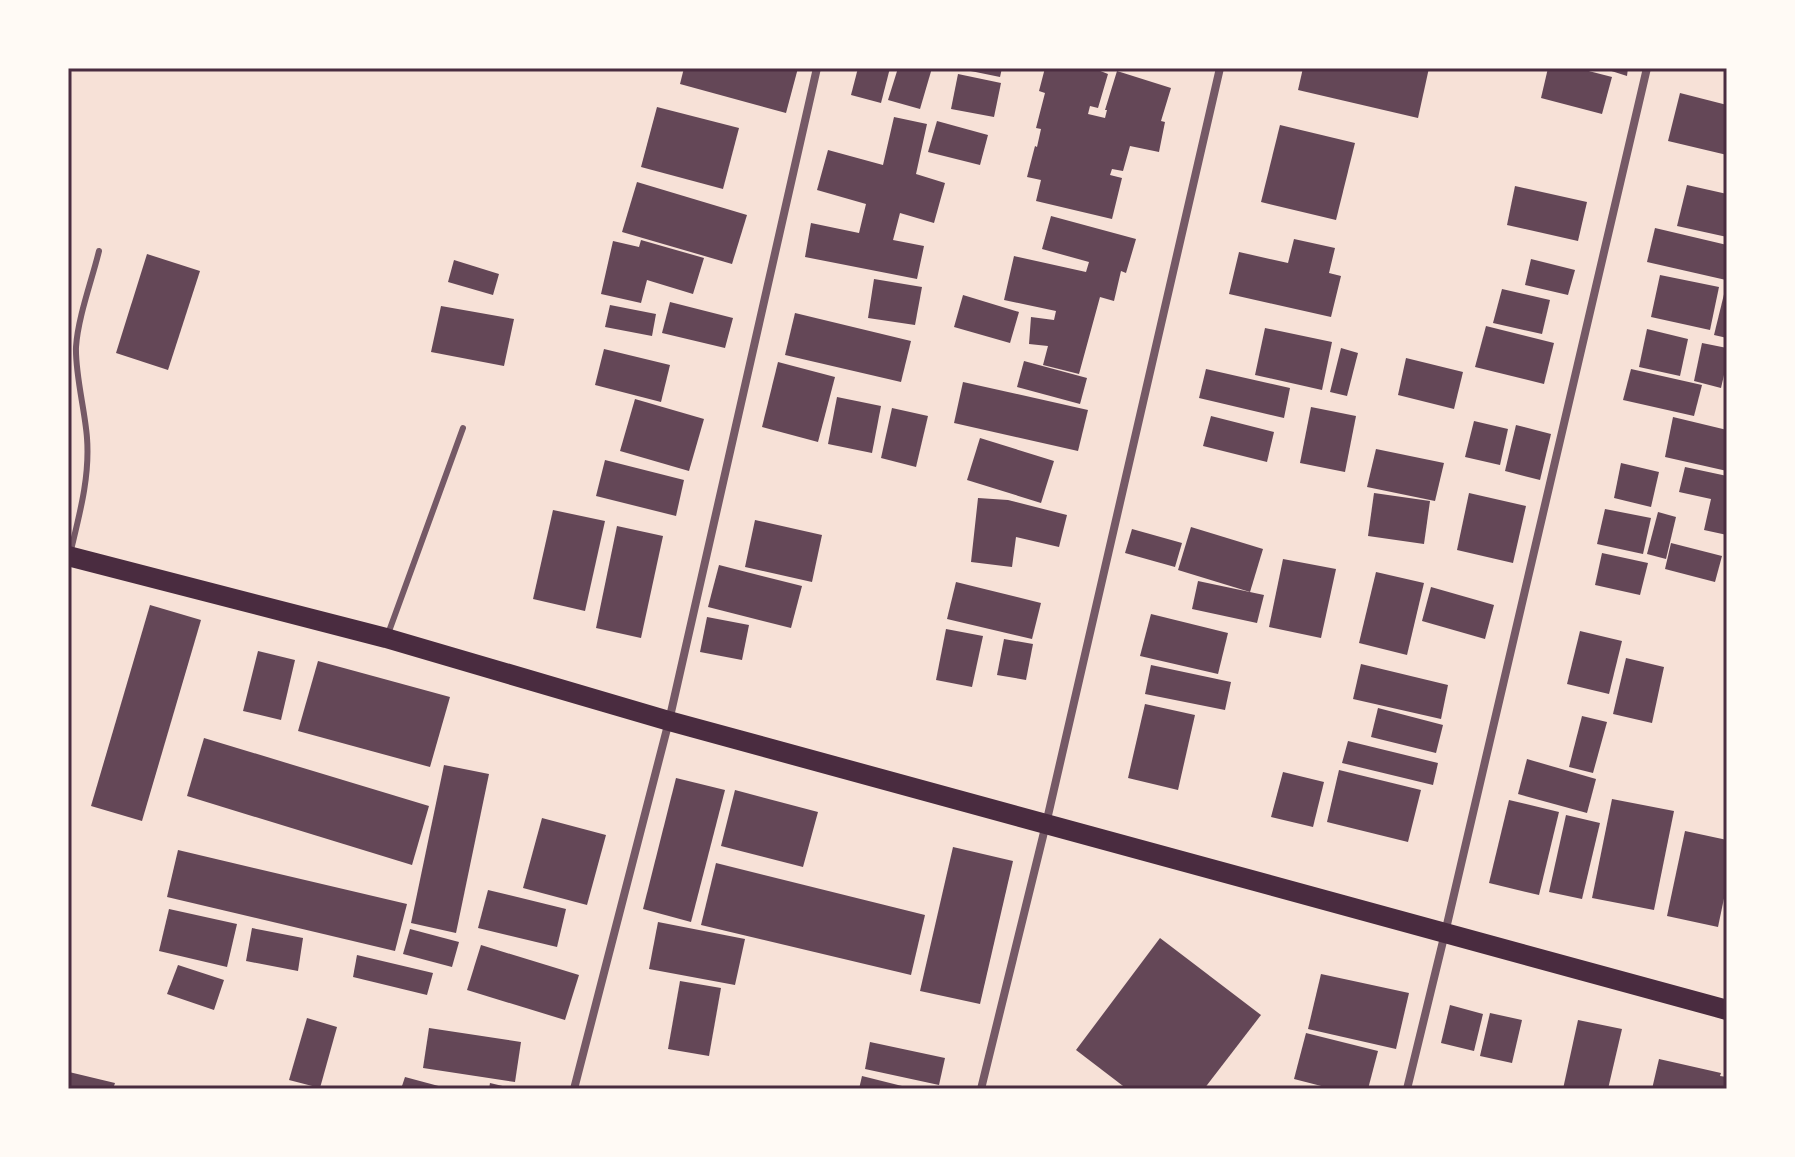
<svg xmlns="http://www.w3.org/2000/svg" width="1795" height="1157" font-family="Jost,sans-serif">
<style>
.building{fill:#644757}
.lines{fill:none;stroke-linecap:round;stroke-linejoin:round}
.service{stroke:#755966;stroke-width:6}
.minor{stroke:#755966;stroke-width:8}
.primary{stroke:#4a2c40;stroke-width:20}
.neatline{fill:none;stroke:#4a2c40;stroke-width:3}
</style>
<rect width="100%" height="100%" fill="#f7e1d7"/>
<g class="building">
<path d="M684,68H798L786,113L680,84Z"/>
<path d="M858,68H890L881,103L851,95Z"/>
<path d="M898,68H932L920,109L888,100Z"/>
<path d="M962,68H1002L1000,77L961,69Z"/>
<path d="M1045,68H1093L1108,74L1098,108L1090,106L1088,114L1105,118L1107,110H1105L1117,71L1171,88L1161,121L1165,122L1159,152L1130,146L1123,171L1112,169L1110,175L1122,178L1112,219L1036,201L1041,180L1027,177L1035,146L1037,147L1041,129L1036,128L1045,93L1039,91Z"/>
<path d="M1303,68H1429L1418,118L1298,90Z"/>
<path d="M1548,68H1577L1612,77L1602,114L1541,98Z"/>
<path d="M1602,68H1628L1627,76Z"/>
<path d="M958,74L1001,83L994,117L951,109Z"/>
<path d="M1680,93L1727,105V155L1668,141Z"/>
<path d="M657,107L739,128L723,189L641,167Z"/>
<path d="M894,117L927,124L916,174L945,183L934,223L900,213L893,240L924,246L917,279L805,257L811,223L859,233L866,204L817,190L828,150L883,165Z"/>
<path d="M937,121L988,135L980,165L928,152Z"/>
<path d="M1280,125L1355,143L1336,220L1261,202Z"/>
<path d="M637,182L747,215L732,264L622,232Z"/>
<path d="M1687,185L1727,194V237L1677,226Z"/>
<path d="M1515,186L1587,202L1578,241L1507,225Z"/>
<path d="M1051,216L1136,239L1126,273L1121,271L1114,301L1100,297L1079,374L1043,365L1048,346L1029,344L1031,317L1054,320L1056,311L1004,300L1014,256L1086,272L1089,262L1042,249Z"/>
<path d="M1655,228L1727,245L1726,280L1647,262Z"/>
<path d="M1294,239L1335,248L1329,273L1341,276L1331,317L1229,294L1239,252L1288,263Z"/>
<path d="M641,240L704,258L693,294L647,280L641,303L601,294L613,241L639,247Z"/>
<path d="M147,254L200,271L168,370L116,353Z"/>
<path d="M1531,259L1575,270L1568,295L1525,285Z"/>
<path d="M454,260L499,274L493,295L448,282Z"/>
<path d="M1660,275L1719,287L1710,330L1651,317Z"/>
<path d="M874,279L922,287L915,325L868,318Z"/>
<path d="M1726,286H1727V338L1714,335Z"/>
<path d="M1502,289L1550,300L1542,334L1493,323Z"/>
<path d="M963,295L1019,312L1010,343L954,327Z"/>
<path d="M670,302L733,318L725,348L662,333Z"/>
<path d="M610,305L656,314L652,336L605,327Z"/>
<path d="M441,306L514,319L504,366L431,352Z"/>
<path d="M795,313L911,341L901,382L785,355Z"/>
<path d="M1486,326L1554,343L1544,384L1475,367Z"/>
<path d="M1265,328L1332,342L1322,390L1255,375Z"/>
<path d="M1647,329L1688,339L1680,376L1639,367Z"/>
<path d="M1702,343L1727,348V362L1721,388L1694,381Z"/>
<path d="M1341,348L1358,353L1347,396L1330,392Z"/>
<path d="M604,349L670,365L661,402L595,385Z"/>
<path d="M1406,358L1463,372L1454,409L1398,395Z"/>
<path d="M1024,361L1087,378L1080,404L1017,387Z"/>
<path d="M778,362L835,377L818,442L762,427Z"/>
<path d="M1206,369L1290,388L1284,418L1199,398Z"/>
<path d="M1631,369L1702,385L1694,416L1623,400Z"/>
<path d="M963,382L1088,410L1078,451L954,423Z"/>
<path d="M837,397L881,406L872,453L828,444Z"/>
<path d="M635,399L704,419L689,471L620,451Z"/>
<path d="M1311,407L1356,416L1345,472L1300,463Z"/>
<path d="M892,408L928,416L916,467L881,458Z"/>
<path d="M1211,416L1274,432L1267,462L1203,446Z"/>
<path d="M1673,417L1727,430V471L1665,457Z"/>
<path d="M1474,421L1508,429L1500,465L1465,457Z"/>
<path d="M1516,425L1551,434L1540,480L1505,471Z"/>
<path d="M980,438L1054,461L1041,503L967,480Z"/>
<path d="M1376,449L1444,463L1435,501L1367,487Z"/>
<path d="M605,460L684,480L676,516L596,496Z"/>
<path d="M1621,463L1659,472L1651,507L1614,498Z"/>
<path d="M1685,467L1727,476V535L1704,530L1711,499L1679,492Z"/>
<path d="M1374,493L1430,501L1424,544L1368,536Z"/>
<path d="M1469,493L1526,506L1513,563L1457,550Z"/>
<path d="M978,498L1008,500L1067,515L1059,547L1016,537L1012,567L971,562Z"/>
<path d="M1605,509L1651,518L1643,554L1597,544Z"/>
<path d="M553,510L605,521L585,611L533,599Z"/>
<path d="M1658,512L1676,517L1666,559L1647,554Z"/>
<path d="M755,520L822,535L812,582L745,567Z"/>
<path d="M617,526L663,536L641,638L596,628Z"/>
<path d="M1191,527L1263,549L1250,592L1178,570Z"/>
<path d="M1132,529L1182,543L1175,567L1125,553Z"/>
<path d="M1671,543L1722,556L1715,582L1665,569Z"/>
<path d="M1602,553L1648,563L1640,595L1595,585Z"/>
<path d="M1283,559L1336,569L1321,638L1269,627Z"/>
<path d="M719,565L802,586L791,628L708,607Z"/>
<path d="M1376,572L1424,583L1407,655L1359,643Z"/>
<path d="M1198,581L1264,595L1257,623L1192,609Z"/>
<path d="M956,582L1041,603L1032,639L947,619Z"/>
<path d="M1431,587L1494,605L1485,639L1422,621Z"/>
<path d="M150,605L201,620L142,821L91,806Z"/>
<path d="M1151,614L1228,633L1218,674L1140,656Z"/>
<path d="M707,617L749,625L742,660L700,652Z"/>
<path d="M946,629L983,636L972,687L936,680Z"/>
<path d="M1580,631L1622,641L1609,694L1567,684Z"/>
<path d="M1004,639L1033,644L1026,680L997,675Z"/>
<path d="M258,651L295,660L281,720L243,711Z"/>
<path d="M1626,658L1664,667L1652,723L1613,714Z"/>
<path d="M318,661L450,697L430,767L298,731Z"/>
<path d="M1361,664L1448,685L1441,719L1353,699Z"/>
<path d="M1151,665L1231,682L1225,710L1145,694Z"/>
<path d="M1145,704L1195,715L1178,790L1128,778Z"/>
<path d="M1378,708L1443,725L1436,753L1371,737Z"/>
<path d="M1582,716L1607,722L1593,773L1569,767Z"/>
<path d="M204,738L429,806L412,865L187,796Z"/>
<path d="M1348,741L1438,763L1433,785L1342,763Z"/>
<path d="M1527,759L1596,779L1587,813L1518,794Z"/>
<path d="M444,765L489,774L456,933L411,923Z"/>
<path d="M1339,770L1421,790L1408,842L1327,822Z"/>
<path d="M1283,772L1324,782L1313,827L1271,817Z"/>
<path d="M676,778L725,790L691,922L643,909Z"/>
<path d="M735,790L818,812L803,867L721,846Z"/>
<path d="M1612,799L1674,811L1654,910L1592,898Z"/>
<path d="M1509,800L1559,812L1539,895L1489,883Z"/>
<path d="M1566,815L1600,823L1582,899L1549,892Z"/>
<path d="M542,818L606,835L587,905L523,888Z"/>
<path d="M1685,831L1727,840V884L1718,927L1667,916Z"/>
<path d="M953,847L1013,861L980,1004L920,991Z"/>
<path d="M178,850L407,904L395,951L167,897Z"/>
<path d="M716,863L925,915L911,975L701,925Z"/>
<path d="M488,890L566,909L557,947L478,928Z"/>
<path d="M169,909L237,924L227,967L159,951Z"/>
<path d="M658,922L745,939L735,985L649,969Z"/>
<path d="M252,928L303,938L298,971L246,961Z"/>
<path d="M410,929L459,942L452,967L403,954Z"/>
<path d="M1160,938L1261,1015L1204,1089H1127L1076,1050Z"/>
<path d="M481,945L579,975L565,1020L467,990Z"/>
<path d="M357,955L433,973L427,995L353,977Z"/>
<path d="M178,965L224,980L214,1010L167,994Z"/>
<path d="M1321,974L1409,993L1396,1049L1308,1029Z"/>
<path d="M680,981L721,988L709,1056L668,1049Z"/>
<path d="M1450,1005L1483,1014L1474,1051L1441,1043Z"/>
<path d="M1490,1013L1522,1020L1512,1063L1480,1056Z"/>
<path d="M307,1018L337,1027L320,1088L289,1080Z"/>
<path d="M1578,1020L1622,1029L1608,1089H1563Z"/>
<path d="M429,1028L521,1042L515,1082L423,1068Z"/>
<path d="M1306,1033L1378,1051L1368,1089H1333L1294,1079Z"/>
<path d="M870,1042L945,1058L939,1085L865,1069Z"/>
<path d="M1659,1059L1721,1073L1720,1076L1727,1077V1089H1652Z"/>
<path d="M69,1072L115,1083L113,1089H68Z"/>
<path d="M862,1076L910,1088V1089H859Z"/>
<path d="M405,1077L446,1088V1089H401Z"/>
<path d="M490,1083L511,1088V1089H489Z"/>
</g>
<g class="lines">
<g class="service">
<path d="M70,554C79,516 90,478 87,438C85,410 75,374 76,347C78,317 92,280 99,251"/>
<path d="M388,634L463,428"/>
</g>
<g class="minor">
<path d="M574,1089L669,721L817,68"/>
<path d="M981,1089L1046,824L1220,68"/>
<path d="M1407,1089L1445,933L1647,68"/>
</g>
<path class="primary" d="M68,556L386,638L669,721L1727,1010"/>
</g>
<rect width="1795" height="1157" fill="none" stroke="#fffaf5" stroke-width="140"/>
<rect x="70" y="70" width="1655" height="1017" class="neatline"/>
</svg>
